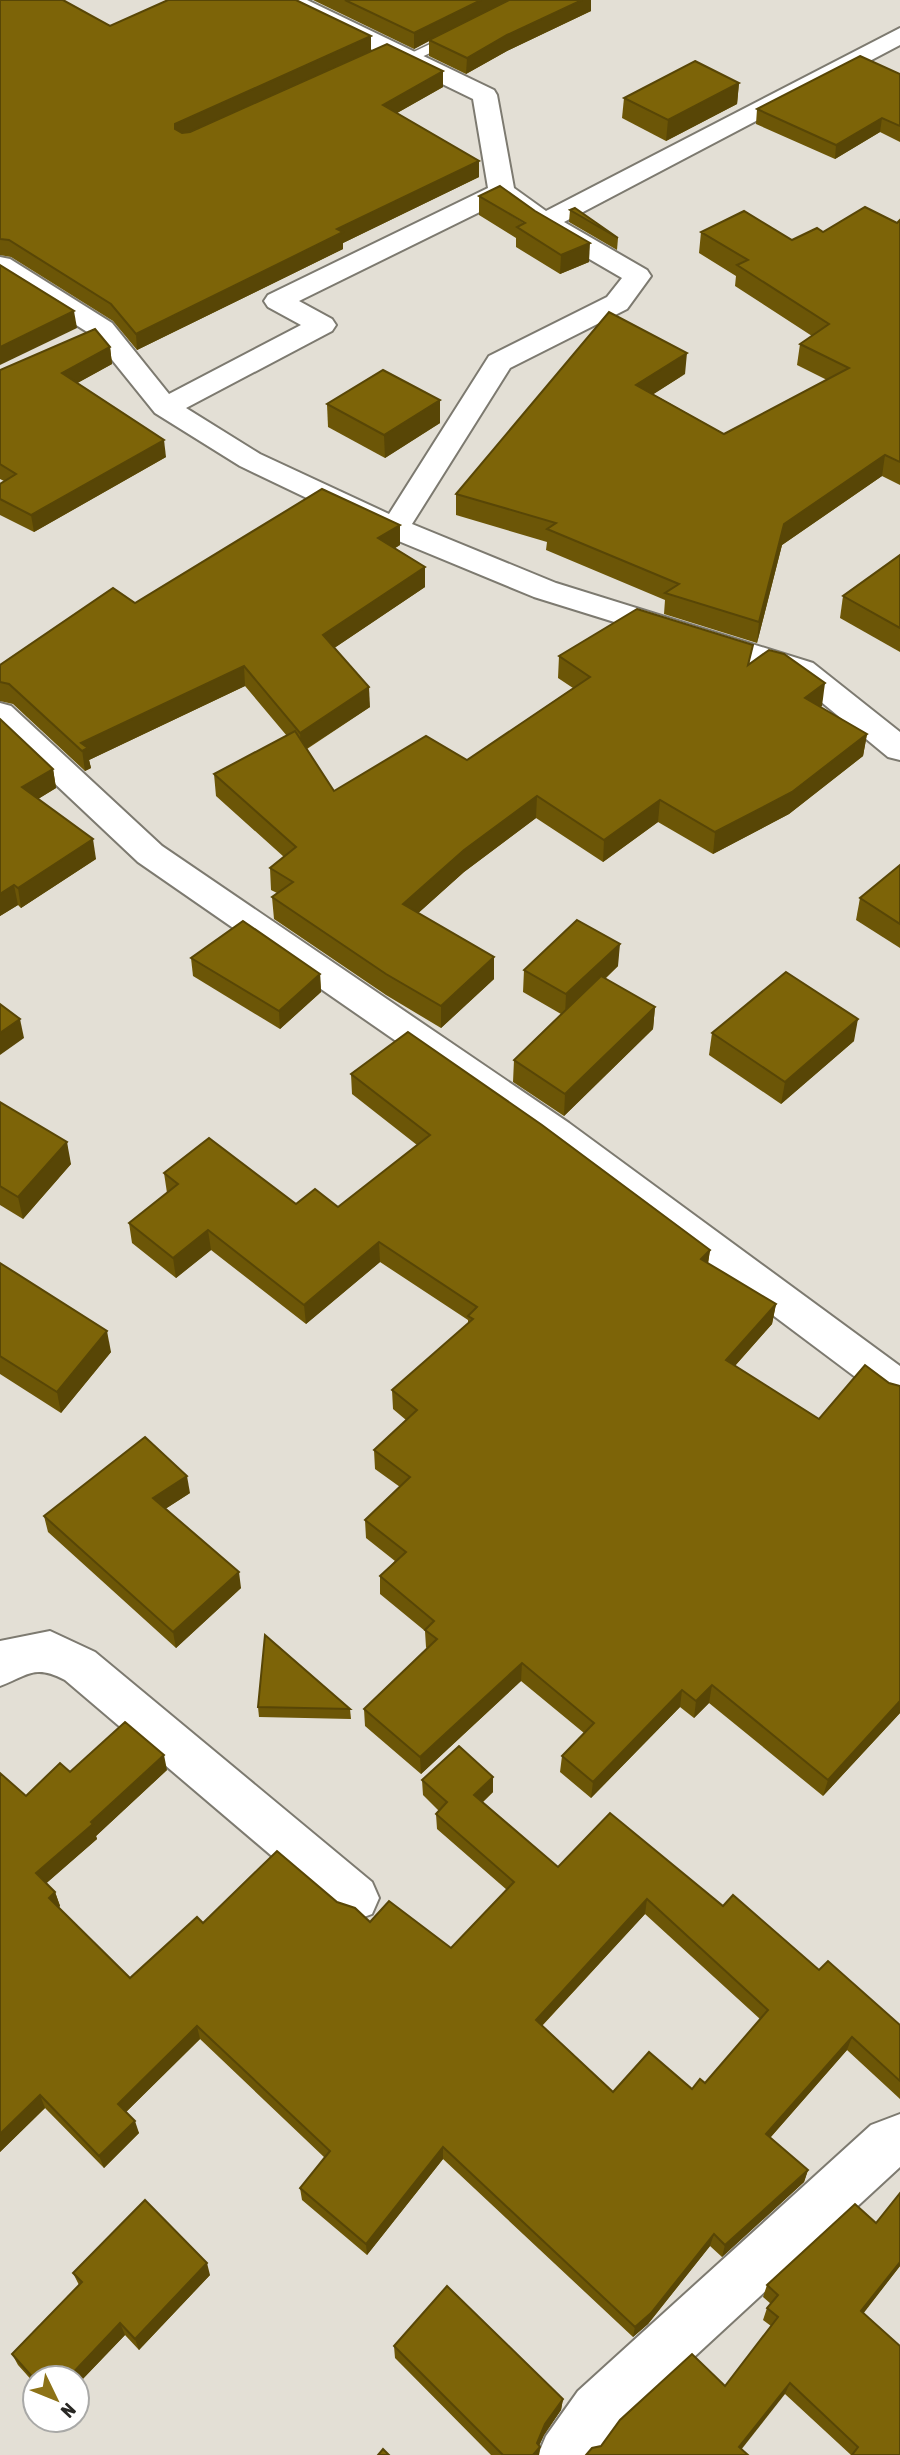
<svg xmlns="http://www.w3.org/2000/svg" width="900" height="2455" font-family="'Asap Condensed',sans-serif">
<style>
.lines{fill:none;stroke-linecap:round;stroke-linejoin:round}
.service-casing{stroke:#7d7a70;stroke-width:3}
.minor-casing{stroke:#7d7a70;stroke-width:4}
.service{fill:#fff;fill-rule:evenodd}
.minor{fill:#fff;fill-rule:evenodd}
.wall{fill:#6c5607;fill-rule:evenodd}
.shaded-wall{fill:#584606}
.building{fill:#7d6408;stroke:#584606;stroke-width:2;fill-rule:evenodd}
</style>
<rect width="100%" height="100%" fill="#e3dfd5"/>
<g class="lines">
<defs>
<path id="service" d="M455,32L460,33V39L413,61L408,62L401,58Z"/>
<g id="minor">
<path d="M276,0H307L494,90L497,95L514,188L546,211L900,28V45L564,222L647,270L651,276L627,309L510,368L412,524L556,583L813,663L900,732V760L888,757L791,677L534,597L384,535L240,466L155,413L92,335L0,277V257L10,259L112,323L169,394L301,325L268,307L264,301L268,295L488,188L473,99L280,5ZM500,202L536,228L622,278L607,297L489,356L389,514L260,454L186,408L332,331L336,325L332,319L299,301Z"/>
<path d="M0,703L11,706L162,846L569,1123L900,1366V1405L886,1400L543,1143L138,862L0,732Z"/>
<path d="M50,1631L95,1652L372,1882L379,1898L372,1914L356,1920L340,1914L65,1680C35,1664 28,1675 0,1686V1641Z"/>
<path d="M900,2114V2167L616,2429L597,2455H538L546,2436L578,2391L871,2125Z"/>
</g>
</defs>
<use href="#service" class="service-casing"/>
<use href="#minor" class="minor-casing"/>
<use href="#service" class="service"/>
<use href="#minor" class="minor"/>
</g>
<g class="wall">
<path d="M0,0L110,26L371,51L443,87L397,113L479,161V177L343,243V249L137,350L113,321L11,257L0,255Z"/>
<path d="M313,0H591V11L507,51L466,74L429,56V41L414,49Z"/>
<path d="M900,74V142L880,132L835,159L756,124L757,109Z"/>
<path d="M739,83L737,104L666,141L622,118L624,98Z"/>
<path d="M479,196L589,262L560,274L516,247V238L479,215Z"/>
<path d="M570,210L618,238L617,250L569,222Z"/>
<path d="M900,220V485L882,476L782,545L757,643L664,614L665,600L546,550L547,542L456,515V494L685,374L653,394L724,434L827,380L797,365L800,344L812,336L735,286L736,276L699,253L701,232L792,240L823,232L897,223Z"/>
<path d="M110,347L112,364L77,383L166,457L34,532L0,515V484L4,481L0,479V370Z"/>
<path d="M440,400V423L385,458L328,427L327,404Z"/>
<path d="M400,545L395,548L425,567V587L334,648L370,707L307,749L334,791L467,760L573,688L558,678L559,656L751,663L822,706L820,707L867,734L863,756L789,814L713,854L658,822L603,862L536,818L464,872L418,913L494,979L441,1028L386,995L274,919L272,897L277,893L271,890L270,868L284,857L216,796L214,774L287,736L245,686L89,760L91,768L85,771L13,704L0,701V665L135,603Z"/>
<path d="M900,555V652L840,618L843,596Z"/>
<path d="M0,719L53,769L56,788L38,799L96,859L21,908L18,905L0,916Z"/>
<path d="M900,865V948L856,920L860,898Z"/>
<path d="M191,958L320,974L321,992L280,1029L193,976Z"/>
<path d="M618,966L605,979L655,1007L653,1029L564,1116L513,1082L514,1060L561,1014L523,992L524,970Z"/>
<path d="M712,1033L854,1041L781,1104L709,1055Z"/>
<path d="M351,1074L710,1250L708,1264L776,1304L772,1324L735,1366L819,1419L889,1383L900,1386V1713L823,1796L709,1703L694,1718L680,1707L591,1798L560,1772L562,1756L584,1733L521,1681L421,1774L365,1726L364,1709L427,1649L426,1647L425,1631L380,1594V1576L395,1561L366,1538L365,1520L400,1487L375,1469L374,1450L406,1420L393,1409L392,1390L468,1324V1320L380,1262L306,1324L211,1250L176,1278L132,1243L129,1223L167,1193L164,1173L296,1204L338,1207L417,1145L352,1094Z"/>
<path d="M0,1102L71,1164L23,1219L0,1205Z"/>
<path d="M0,1263L111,1352L61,1413L0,1374Z"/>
<path d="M190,1493L165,1509L241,1588L176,1648L48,1532L44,1516Z"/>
<path d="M258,1707L350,1709L351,1719L259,1717Z"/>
<path d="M167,1770L96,1836L97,1839L46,1883L55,1892L60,1906L58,1908L130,1978L203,1923L337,1902L370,1922L451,1948L507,1890L437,1829L436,1814L439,1811L423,1795L422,1780L493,1792L483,1802L558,1867L723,1906L900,2025V2099L847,2050L770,2138L808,2170L804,2182L722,2257L710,2246L648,2324L633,2337L443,2159L367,2255L302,2200L300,2188L325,2158L200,2039L126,2112L139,2133L104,2168L45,2108L0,2152L26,1796L70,1772ZM645,1914L760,2019L705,2083L692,2089L613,2092L542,2026Z"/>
<path d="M900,2193V2266L863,2313L900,2455H851L785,2394L601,2446L725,2386L771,2326L763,2320L767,2308L771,2304L763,2297L767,2285L876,2223Z"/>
<path d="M73,2273L210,2275L139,2350L125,2335L77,2385V2378H35V2384L18,2365L12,2354L79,2285Z"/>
<path d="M394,2346L563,2399L561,2410L544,2435L539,2446L540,2447L539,2455H491L395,2358Z"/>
</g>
<g class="shaded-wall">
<path d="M481,0H513L429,40V41L414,49V33Z"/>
<path d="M582,0H591V11L507,51L466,74L467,58L507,35Z"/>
<path d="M371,36V52L177,145L175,124Z"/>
<path d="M443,71V87L383,121V105Z"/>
<path d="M739,83L737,104L666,141L668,120Z"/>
<path d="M882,118L880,132L835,159L836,145Z"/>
<path d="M479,161V177L343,243V249L137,350L136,334L337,229Z"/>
<path d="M590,243L589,262L560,274L561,255Z"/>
<path d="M74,311L77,328L0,365V347Z"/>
<path d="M110,347L112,364L65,390L62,373Z"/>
<path d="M687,353L685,374L635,406L636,385Z"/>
<path d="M440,400V423L385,458L384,435Z"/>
<path d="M164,440L166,457L34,532L31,515Z"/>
<path d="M885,455L882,476L782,545L757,643L759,622L784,524Z"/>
<path d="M400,525V545L379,558L378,538Z"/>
<path d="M425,567V587L324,655L323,635Z"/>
<path d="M244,666L245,686L89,760L91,768L85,771L81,743Z"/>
<path d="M825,683L822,706L801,720L805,698Z"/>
<path d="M369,687L370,707L301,752L300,733Z"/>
<path d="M867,734L863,756L789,814L713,854L715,832Z"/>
<path d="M53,769L56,788L25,807L22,787Z"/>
<path d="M537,796L536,818L464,872L404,926L403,904L464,850Z"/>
<path d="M660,800L658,822L603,862L604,840Z"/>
<path d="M93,839L96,859L21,908L18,888Z"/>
<path d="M14,885L18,905L0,916V894Z"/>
<path d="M620,944L618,966L565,1016L566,994Z"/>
<path d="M494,957V979L441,1028V1006Z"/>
<path d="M320,974L321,992L280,1029L279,1011Z"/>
<path d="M655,1007L653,1029L564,1116L565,1094Z"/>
<path d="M20,1019L24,1038L0,1055V1033Z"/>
<path d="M858,1019L854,1041L781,1104L785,1082Z"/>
<path d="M67,1142L71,1164L23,1219L18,1197Z"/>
<path d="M208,1230L211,1250L176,1278L173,1258Z"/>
<path d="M379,1242L380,1262L306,1324L304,1305Z"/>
<path d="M710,1250L707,1269L701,1259Z"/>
<path d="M776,1304L772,1324L723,1379L726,1360Z"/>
<path d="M107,1331L111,1352L61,1413L57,1392Z"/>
<path d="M187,1476L190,1493L156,1515L153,1498Z"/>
<path d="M239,1572L241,1588L176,1648L173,1632Z"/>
<path d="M522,1663L521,1681L421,1774L420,1757Z"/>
<path d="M712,1685L709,1703L694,1718L696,1701Z"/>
<path d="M682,1690L680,1707L591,1798L593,1782Z"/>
<path d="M900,1701V1713L823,1796L828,1780Z"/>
<path d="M164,1755L167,1770L96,1836L97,1839L41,1888L36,1873Z"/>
<path d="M493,1777V1792L474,1810V1795Z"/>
<path d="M55,1892L60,1906L53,1913L49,1898Z"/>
<path d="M647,1899L645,1914L535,2033L536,2020Z"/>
<path d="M197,2026L200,2039L122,2116L118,2104Z"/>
<path d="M852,2037L847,2050L762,2147L766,2134Z"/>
<path d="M40,2095L45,2108L0,2152V2134Z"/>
<path d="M135,2121L139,2133L104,2168L99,2156Z"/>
<path d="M443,2147V2159L367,2255L366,2244Z"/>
<path d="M808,2170L804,2182L722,2257L725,2245Z"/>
<path d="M714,2234L710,2246L648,2324L633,2337L635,2327Z"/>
<path d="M900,2262V2266L856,2323L861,2311Z"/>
<path d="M207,2263L210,2275L139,2350L135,2339Z"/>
<path d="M120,2323L125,2335L77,2385V2378H68Z"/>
<path d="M790,2383L785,2394L737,2455L739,2447Z"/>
<path d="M563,2399L561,2410L544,2435L537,2450L540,2447L539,2455H533L545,2424Z"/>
</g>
<g class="building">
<path d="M0,0H63L110,26L168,0H296L371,36L175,124V129L182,133L190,132L387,44L443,71L383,105L479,161L337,229L343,232L136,334L111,304L9,240L0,239Z"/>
<path d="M345,0H481L414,33Z"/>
<path d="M509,0H582L507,35L467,58L429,40Z"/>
<path d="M860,56L900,74V126L882,118L836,145L757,109Z"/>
<path d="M695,61L739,83L668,120L624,98Z"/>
<path d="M500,186L535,211L590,243L561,255L517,227L525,223L479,196Z"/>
<path d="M865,207L897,223L900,220V462L885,455L784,524L759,622L665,593L679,584L547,529L556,523L456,494L609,312L687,353L636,385L724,434L849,368L800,344L829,324L737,265L748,260L701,232L744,211L792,240L817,228L823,232Z"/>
<path d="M575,208L618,238L570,210Z"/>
<path d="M0,265L74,311L0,347Z"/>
<path d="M95,329L110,347L62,373L164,440L31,515L0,499V484L16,474L0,464V370Z"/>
<path d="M383,370L440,400L384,435L327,404Z"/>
<path d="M322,489L400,525L378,538L425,567L323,635L369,687L300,733L244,666L81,743L88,748L82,751L9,684L0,682V665L113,588L135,603Z"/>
<path d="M900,555V628L843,596Z"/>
<path d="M637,609L753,645L748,665L769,650L784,654L825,683L805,698L867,734L792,792L715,832L660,800L604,840L537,796L464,850L403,904L494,957L441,1006L386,974L272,897L293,882L270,868L296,847L214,774L295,731L334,791L426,736L467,760L590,677L559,656Z"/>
<path d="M0,719L53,769L22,787L93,839L18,888L14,885L0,894Z"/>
<path d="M900,865V924L860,898Z"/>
<path d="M577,920L620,944L566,994L524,970Z"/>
<path d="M243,921L320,974L279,1011L191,958Z"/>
<path d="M786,972L858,1019L785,1082L712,1033Z"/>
<path d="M601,976L655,1007L565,1094L514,1060Z"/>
<path d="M0,1004L20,1019L0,1033Z"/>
<path d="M408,1032L542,1125L710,1250L701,1259L776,1304L726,1360L819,1419L865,1365L889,1383L900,1386V1701L828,1780L712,1685L696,1701L682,1690L593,1782L562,1756L594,1723L522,1663L420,1757L364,1709L437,1639L425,1630L434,1621L380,1576L406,1552L365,1520L410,1477L374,1450L417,1410L392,1390L473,1319L468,1316L477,1307L379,1242L304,1305L208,1230L173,1258L129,1223L178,1184L164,1173L209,1138L296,1204L315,1189L338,1207L430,1135L351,1074Z"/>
<path d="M0,1102L67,1142L18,1197L0,1186Z"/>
<path d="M0,1263L107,1331L57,1392L0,1356Z"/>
<path d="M145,1437L187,1476L153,1498L239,1572L173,1632L44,1516Z"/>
<path d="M265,1635L350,1709L258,1707Z"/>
<path d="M125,1722L164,1755L91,1822L93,1824L36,1873L55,1892L49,1898L130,1978L197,1917L203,1923L277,1851L337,1902L355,1908L370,1922L389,1901L451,1948L514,1882L436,1814L447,1802L422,1780L459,1746L493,1777L474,1795L558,1867L610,1813L723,1906L733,1895L819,1970L828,1961L900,2025V2081L852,2037L766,2134L808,2170L725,2245L714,2234L651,2313L635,2327L443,2147L366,2244L300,2188L330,2151L197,2026L118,2104L135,2121L99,2156L40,2095L0,2134V1773L26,1796L60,1763L70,1772ZM647,1899L768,2010L705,2083L700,2079L692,2089L649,2052L613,2092L536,2020Z"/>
<path d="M900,2193V2262L861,2311L900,2346V2455H852L858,2447L790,2383L739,2447L748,2455H586L592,2448L601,2446L620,2420L692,2354L725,2386L778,2317L767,2308L778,2295L767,2285L855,2204L876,2223Z"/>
<path d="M145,2200L207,2263L135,2339L120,2323L68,2378H35V2380L12,2354L82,2282L73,2273Z"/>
<path d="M447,2286L563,2399L545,2424L537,2443L540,2447L533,2455H503L394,2346Z"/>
<path d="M383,2449L389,2455H378Z"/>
</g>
<g transform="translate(56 2399) rotate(133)"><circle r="33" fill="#ffffff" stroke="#a9a9a7" stroke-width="2"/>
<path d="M0-5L12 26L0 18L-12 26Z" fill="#8d7216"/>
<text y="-10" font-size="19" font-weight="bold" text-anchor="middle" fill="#292824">N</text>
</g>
</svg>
